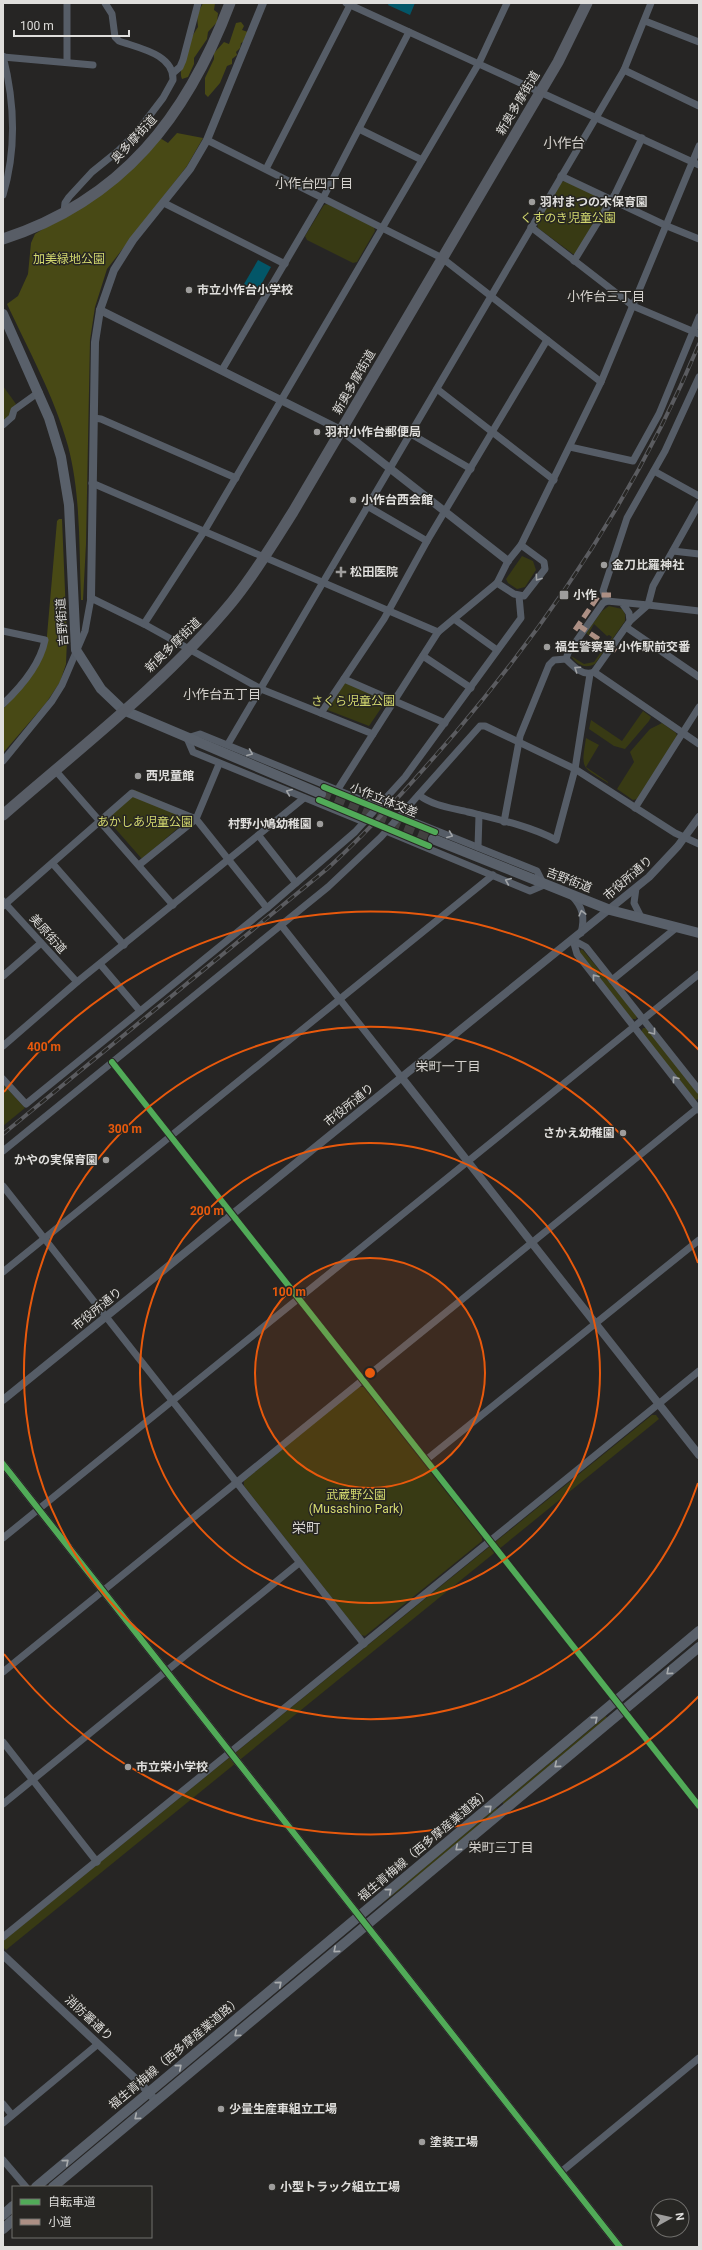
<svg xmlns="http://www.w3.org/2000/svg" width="702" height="2250" font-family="Roboto,'Noto Sans JP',sans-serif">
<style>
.green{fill:#383a14;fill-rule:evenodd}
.forest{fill:#484915}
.water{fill:#035668}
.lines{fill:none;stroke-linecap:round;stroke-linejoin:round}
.secondary-tunnel{stroke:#424140;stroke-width:10;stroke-dasharray:10 5;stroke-linecap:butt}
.minor{stroke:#565d67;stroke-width:7}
.tertiary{stroke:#565d67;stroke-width:8}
.secondary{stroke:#59606a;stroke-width:10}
.primary{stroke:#585d66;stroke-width:11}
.rail-casing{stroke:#5b5c60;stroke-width:4}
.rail{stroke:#272623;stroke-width:2.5;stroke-dasharray:8;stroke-linecap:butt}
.quiet{stroke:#ac8f84;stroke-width:5;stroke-dasharray:10 5;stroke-linecap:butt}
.cycleway-casing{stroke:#272623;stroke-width:8}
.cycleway{stroke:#51ab58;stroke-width:6}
.oneway{stroke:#a1a4a7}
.oneway2{stroke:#a9acae}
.ring{fill:none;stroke:#e8590c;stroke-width:2}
.poi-dot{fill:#9e9d9c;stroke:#272623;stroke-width:1.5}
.labels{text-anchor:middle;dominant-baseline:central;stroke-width:3;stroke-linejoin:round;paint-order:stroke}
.street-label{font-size:12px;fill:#dfdedc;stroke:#272623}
.poi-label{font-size:12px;font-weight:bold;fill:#dfdedc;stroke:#272623;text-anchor:start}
.park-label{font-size:12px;fill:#d3d86e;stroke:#272623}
.neighbourhood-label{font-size:13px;fill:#d4d1cd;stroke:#272623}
.quarter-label{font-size:14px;fill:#d4d1cd;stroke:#272623}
.centre{fill:#e8590c;stroke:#272623;stroke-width:2}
.ring-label{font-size:12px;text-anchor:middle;font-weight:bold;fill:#e8590c;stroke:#272623;stroke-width:3;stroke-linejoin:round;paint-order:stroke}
</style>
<rect width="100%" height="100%" fill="#262524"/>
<g class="green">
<path d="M565,181L605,200L606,204L577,254H573L538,228L537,223L561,182Z"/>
<path d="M327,204L374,227L375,231L357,262L353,263L307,240L305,236L324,205Z"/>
<path d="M3,386L16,404L9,417L3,422Z"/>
<path d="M522,556L533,561L536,570L525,587L517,589L508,583L506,579Z"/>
<path d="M609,606L622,609L625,614V621L595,664C585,669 577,665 571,656L584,664L594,662L601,652V645L586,633L602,611ZM594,624L607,636L609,635L612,637L607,645L589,633Z"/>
<path d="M346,679L388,698L369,726L325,709Z"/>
<path d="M643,711L651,717L649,721L625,749L614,746L589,729L591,720L622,741Z"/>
<path d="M662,723L676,733L677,736L637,799L633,800L617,789L634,762L630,752L650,729Z"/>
<path d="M586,738L599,745L586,767L608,782V783C581,766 581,770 586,738Z"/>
<path d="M135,790L193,815L142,859L106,818V815Z"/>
<path d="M582,949L637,1016L636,1019H632L579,952Z"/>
<path d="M643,1028H647L699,1094L698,1099L695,1100L641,1032Z"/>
<path d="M3,1084L25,1108L3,1126Z"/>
<path d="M358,1387H365L482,1536V1541L365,1636L361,1635L244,1486V1481Z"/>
<path d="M652,1415H656L659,1419L6,1950L3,1947V1941Z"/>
<path d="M606,1716L607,1718L503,1805V1802Z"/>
<path d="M496,1808L498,1809L425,1871L377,1907Z"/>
</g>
<g class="forest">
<path d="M203,3H215L214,10L218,13L217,22L208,32L207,39L194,58V64L188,77L182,79C177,69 191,36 198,27L197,15Z"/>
<path d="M241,22L244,26L242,30L248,32V36L244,38L245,41L241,43L240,48L236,52L237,55L232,59V64L227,66L220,83L208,97L205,94V78L214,59V53L224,42L229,44L236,23Z"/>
<path d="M177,133L203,138L187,166L107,269L95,307L90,340L86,544L83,600H81C79,549 81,495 68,446C55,398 28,349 7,304L18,296L28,274L31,243L35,234L56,221L160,138L168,143Z"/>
<path d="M59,519H62L67,639L66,664L60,682L46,703L3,753V709L25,685L46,647L57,521Z"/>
</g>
<g class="water">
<path d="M389,3H415L410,15L388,5Z"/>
<path d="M258,260L271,267L257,292L244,284Z"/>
</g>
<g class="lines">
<path class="secondary-tunnel" d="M321,794L433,839"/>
<g class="minor">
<path d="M67,3V62"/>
<path d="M346,3L699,165"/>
<path d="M645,21L699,42"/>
<path d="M3,56C15,103 17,148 3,195"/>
<path d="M3,57L93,65"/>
<path d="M624,70L699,106"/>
<path d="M173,73L180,67L183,60L198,3"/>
<path d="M359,129L422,160"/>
<path d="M207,140L442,258L601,382"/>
<path d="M266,169L350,5"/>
<path d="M561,176L667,226L699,239"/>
<path d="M164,203L285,264"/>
<path d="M64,212L65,203L69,197L92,172L118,151L137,132L163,98L173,80C174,54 138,48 119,41L115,37L112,14L105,3"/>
<path d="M531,227L633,306L699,334"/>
<path d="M574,261L615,194L642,138"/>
<path d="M222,370L323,198L409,32"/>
<path d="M437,389L554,480"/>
<path d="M94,418L101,419L236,478"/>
<path d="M3,425L12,417L14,410L39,392"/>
<path d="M411,434L471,469"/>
<path d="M570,447L633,461L659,414L699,317"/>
<path d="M654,471L699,496"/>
<path d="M92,483L438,632"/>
<path d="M699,504L653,586L648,605L699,611"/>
<path d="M367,506L427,541"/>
<path d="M673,551L699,554"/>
<path d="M497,583L514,594L524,596L545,569L544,562L521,545"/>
<path d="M607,601L603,591L627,518L665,451L699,377"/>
<path d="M622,603L629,613L630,621L594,672C583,677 573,666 566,659L568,653L603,603L607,601L648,605L630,621"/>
<path d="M454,619L497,650"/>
<path d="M144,624L205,530L479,63L507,3"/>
<path d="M626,627L699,677"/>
<path d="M3,631L45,640C40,665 21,687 3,704"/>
<path d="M423,656L471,688"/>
<path d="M594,672L699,744"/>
<path d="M344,679L445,723"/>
<path d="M321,713L384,619L427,541L547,340"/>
<path d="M228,744L624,70L651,3"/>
<path d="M3,761L52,701L62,685L85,631L91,598L144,624L261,689L373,734"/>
<path d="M55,770L173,905"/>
<path d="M338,789L438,632L497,583L508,561L521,545L601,382L699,146"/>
<path d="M419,795C433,806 452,808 468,812C497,819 530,826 556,840L575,769L590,674"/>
<path d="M635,808L699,707"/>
<path d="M364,822L193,752L187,738L200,734L379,807"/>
<path d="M504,822L520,736L549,665L554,660L566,659"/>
<path d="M386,831L530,891L544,885L537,871L400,816"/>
<path d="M259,836L296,883"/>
<path d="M478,847L479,815"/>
<path d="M53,864L124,945"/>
<path d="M139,865L196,819L219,764"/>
<path d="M636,888L634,903L642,919"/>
<path d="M572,896C583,907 585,918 581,933"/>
<path d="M3,901L77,982"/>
<path d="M3,906L132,793L196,819L267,908"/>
<path d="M281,925L402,1078"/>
<path d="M100,964L140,1011"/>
<path d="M3,976L41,943"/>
<path d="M612,980L676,928"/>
<path d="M3,1046L77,982L304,798"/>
<path d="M112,1062L699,1806"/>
<path d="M3,1079L26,1104L267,908L355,832L405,777L521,618L519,596"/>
<path d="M699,1090L586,947L573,940L577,954L699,1110"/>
<path d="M3,1151L328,887L381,837L480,726H485L575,769L675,833L699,844"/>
<path d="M3,1186L364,1644"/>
<path d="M3,1272L493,875"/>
<path d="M426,1460L699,1240"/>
<path d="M3,1538L699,974"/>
<path d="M3,1672L699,1107"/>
<path d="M3,1742L97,1862"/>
<path d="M3,1804L299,1563"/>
<path d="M3,1937L699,1371"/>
<path d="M3,2104L12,2115"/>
<path d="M3,2123L98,2044"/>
<path d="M3,2160L26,2187"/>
<path d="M561,2172L699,2058"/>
</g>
<g class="tertiary">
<path d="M100,310L341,430L508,561"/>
<path d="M91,598L95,342L100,310L114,270L133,240L190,169L207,140L263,3"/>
<path d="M402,1078L699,1455"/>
<path d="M3,1400L649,877L678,846L699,817"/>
<path d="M3,1464L620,2247"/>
<path d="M3,1955L141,2084L156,2101"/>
</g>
<g class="secondary">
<path d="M3,314L49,418L61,457L69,505L76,650L101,689L123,710L321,794"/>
<path d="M433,839L610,910L699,933"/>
<path d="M36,2187L699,1631"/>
<path d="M53,2187L699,1647"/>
<path d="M3,2215L13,2206"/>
<path d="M3,2229L13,2220"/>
</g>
<g class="primary">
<path d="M3,239C123,200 187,116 230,3"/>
<path d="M3,815C81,747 166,682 232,602C255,574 274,542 293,512L558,62L587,3"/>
</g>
<defs>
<path id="rail" d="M3,1134L327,869C374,826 415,780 456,732C555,615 640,486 699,344"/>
</defs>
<use href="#rail" class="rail-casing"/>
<use href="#rail" class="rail"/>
<g class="quiet">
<path d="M578,625L616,651"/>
<path d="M575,630L599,595H611"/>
</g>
<defs>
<g id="cycleway">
<path d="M324,787L435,832"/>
<path d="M319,800L429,846"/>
<path d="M112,1062L699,1806"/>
<path d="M3,1464L620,2247"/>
</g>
</defs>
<use href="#cycleway" class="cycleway-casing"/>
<use href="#cycleway" class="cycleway"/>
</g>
<defs><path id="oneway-chevron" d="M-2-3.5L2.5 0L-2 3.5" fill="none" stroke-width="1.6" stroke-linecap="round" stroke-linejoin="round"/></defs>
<g class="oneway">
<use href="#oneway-chevron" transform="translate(538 578) rotate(126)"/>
<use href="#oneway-chevron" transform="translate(577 669) rotate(-146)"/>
<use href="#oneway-chevron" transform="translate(250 753) rotate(22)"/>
<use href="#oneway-chevron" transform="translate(289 792) rotate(-158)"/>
<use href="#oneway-chevron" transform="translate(450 835) rotate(22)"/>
<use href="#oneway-chevron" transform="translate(508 881) rotate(-157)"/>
<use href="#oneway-chevron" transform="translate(582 913) rotate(-104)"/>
<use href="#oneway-chevron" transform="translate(595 977) rotate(-128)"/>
<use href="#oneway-chevron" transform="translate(653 1032) rotate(52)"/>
<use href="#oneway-chevron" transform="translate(675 1079) rotate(-128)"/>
</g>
<g class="oneway2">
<use href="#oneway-chevron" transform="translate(669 1672) rotate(140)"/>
<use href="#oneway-chevron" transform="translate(595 1719) rotate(-40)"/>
<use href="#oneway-chevron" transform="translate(557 1765) rotate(140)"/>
<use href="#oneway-chevron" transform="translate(489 1808) rotate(-40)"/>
<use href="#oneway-chevron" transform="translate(458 1848) rotate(140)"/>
<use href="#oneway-chevron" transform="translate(389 1891) rotate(-40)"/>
<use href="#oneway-chevron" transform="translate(336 1950) rotate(140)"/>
<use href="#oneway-chevron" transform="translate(279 1984) rotate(-40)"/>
<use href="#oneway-chevron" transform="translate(237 2034) rotate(140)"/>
<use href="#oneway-chevron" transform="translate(179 2067) rotate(-40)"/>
<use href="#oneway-chevron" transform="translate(137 2117) rotate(140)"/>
<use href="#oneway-chevron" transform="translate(66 2162) rotate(-40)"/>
</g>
<circle cx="370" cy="1373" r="115" fill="#e8590c" fill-opacity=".12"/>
<g class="ring">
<circle cx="370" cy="1373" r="115"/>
<circle cx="370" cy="1373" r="230"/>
<path d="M698 1483A346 346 0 1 1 698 1263"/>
<path d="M699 1696A461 461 0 0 1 4 1654M4 1092A461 461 0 0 1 699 1050"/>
</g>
<g class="poi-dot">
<circle cx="532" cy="202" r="4"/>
<circle cx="189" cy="290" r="4"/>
<circle cx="317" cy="432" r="4"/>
<circle cx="353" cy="500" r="4"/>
<circle cx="604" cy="565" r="4"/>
<path d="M339 566h4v4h4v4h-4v4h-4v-4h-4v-4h4z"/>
<rect x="559" y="590" width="10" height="10" rx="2"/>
<circle cx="547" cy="647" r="4"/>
<circle cx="138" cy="776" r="4"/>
<circle cx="320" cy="824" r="4"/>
<circle cx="623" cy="1133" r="4"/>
<circle cx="106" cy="1160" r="4"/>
<circle cx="128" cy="1767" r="4"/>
<circle cx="221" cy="2109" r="4"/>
<circle cx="422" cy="2142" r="4"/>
<circle cx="272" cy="2187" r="4"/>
</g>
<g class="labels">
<g class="street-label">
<text transform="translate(518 103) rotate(-59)">新奥多摩街道</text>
<text transform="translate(134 139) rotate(-47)">奥多摩街道</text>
<text transform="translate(354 382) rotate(-60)">新奥多摩街道</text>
<text transform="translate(62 622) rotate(-94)">吉野街道</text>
<text transform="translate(173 645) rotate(-44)">新奥多摩街道</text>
<text transform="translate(384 800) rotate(22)">小作立体交差</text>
<text transform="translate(628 878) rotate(-41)">市役所通り</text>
<text transform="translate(569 880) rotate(21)">吉野街道</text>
<text transform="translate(48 934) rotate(48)">美原街道</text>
<text transform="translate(349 1105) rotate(-39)">市役所通り</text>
<text transform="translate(97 1309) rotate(-39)">市役所通り</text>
<text transform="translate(424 1845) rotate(-40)">福生青梅線（西多摩産業道路）</text>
<text transform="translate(89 2018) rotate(43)">消防署通り</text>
<text transform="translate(175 2053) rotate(-40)">福生青梅線（西多摩産業道路）</text>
</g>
<g class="poi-label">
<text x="540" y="202">羽村まつの木保育園</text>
<text x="197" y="290">市立小作台小学校</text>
<text x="325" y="432">羽村小作台郵便局</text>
<text x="361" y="500">小作台西会館</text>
<text x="612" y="565">金刀比羅神社</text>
<text x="350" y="572">松田医院</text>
<text x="573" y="595">小作</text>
<text x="555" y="647">福生警察署 小作駅前交番</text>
<text x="146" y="776">西児童館</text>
<text x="312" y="824" text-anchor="end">村野小鳩幼稚園</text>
<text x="615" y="1133" text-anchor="end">さかえ幼稚園</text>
<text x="98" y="1160" text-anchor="end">かやの実保育園</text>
<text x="136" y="1767">市立栄小学校</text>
<text x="229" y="2109">少量生産車組立工場</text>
<text x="430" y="2142">塗装工場</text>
<text x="280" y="2187">小型トラック組立工場</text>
</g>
<g class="park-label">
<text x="568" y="218">くすのき児童公園</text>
<text x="69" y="259">加美緑地公園</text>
<text x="353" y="701">さくら児童公園</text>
<text x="145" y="822">あかしあ児童公園</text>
<text x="356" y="1495">武蔵野公園<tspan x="356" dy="14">(Musashino Park)</tspan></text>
</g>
<g class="neighbourhood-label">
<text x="314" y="183">小作台四丁目</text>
<text x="606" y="296">小作台三丁目</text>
<text x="222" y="694">小作台五丁目</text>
<text x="448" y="1066">栄町一丁目</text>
<text x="501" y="1847">栄町三丁目</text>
</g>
<g class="quarter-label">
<text x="564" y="143">小作台</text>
<text x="306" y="1528">栄町</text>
</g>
</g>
<circle cx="370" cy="1373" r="6" class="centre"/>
<g class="ring-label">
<text x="44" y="1051">400 m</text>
<text x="125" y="1133">300 m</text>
<text x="207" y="1215">200 m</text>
<text x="289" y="1296">100 m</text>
</g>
<rect width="702" height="2250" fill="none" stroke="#dfdedc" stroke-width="8"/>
<rect x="12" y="2186" width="140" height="52" fill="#272623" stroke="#71706d"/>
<rect x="20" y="2199" width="20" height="6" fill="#51ab58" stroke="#71706d"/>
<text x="48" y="2206" font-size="12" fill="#dfdedc">自転車道</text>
<rect x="20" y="2219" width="20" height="6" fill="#ac8f84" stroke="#71706d"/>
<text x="48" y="2226" font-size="12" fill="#dfdedc">小道</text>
<g transform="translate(670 2218) rotate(82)"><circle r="19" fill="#272623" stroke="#71706d"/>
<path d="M0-3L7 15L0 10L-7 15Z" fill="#9e9d9c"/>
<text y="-6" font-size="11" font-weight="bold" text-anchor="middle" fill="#dfdedc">N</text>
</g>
<path d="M14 30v6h115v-6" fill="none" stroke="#dfdedc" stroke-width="2"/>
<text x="20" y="30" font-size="12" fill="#dfdedc" stroke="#272623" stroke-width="3" paint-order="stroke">100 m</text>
</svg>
